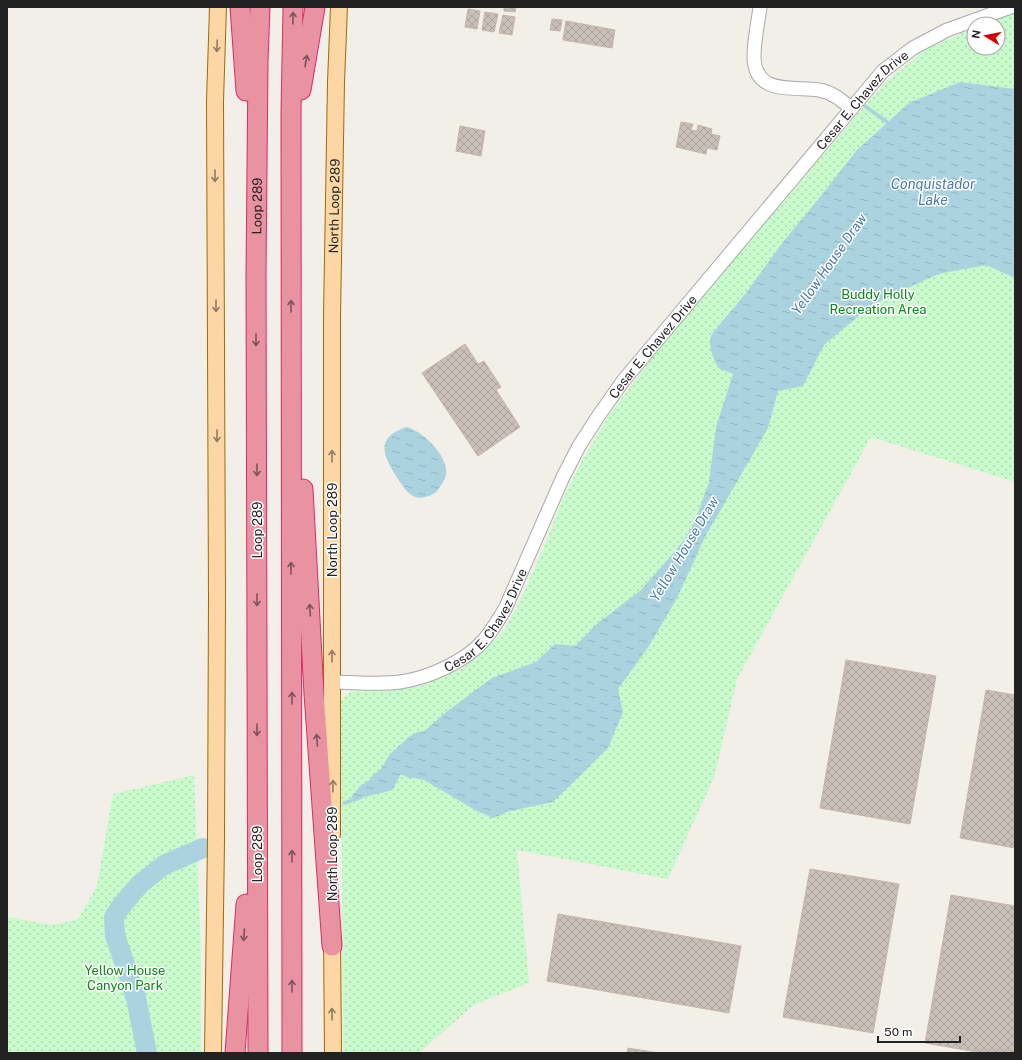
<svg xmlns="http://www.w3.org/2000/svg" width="1022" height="1060" font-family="'Public Sans',sans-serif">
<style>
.park{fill:url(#park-dots)}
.water{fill:url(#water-ripples)}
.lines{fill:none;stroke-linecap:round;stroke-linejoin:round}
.stream{stroke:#aad3df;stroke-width:3.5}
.river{stroke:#aad3df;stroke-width:20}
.building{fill:url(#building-cross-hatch);stroke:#c4b6ab}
.minor-casing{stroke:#a9a9a9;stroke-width:15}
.major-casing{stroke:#a06b00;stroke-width:18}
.highway-casing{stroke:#dc2a67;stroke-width:21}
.minor{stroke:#fff;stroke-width:13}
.major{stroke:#fcd6a4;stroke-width:16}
.highway{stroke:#e892a2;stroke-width:19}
.oneway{stroke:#7b545c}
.oneway2{stroke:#8f7c63}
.labels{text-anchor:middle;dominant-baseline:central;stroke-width:3;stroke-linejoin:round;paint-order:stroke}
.street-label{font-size:13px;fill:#222;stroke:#fff}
.park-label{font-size:13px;fill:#0c8416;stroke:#fff}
.water-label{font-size:14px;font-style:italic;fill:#4a7aab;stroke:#fff}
</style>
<defs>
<pattern id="park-dots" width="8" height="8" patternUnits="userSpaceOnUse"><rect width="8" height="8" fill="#c8facc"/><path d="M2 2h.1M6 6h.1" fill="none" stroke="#acd6af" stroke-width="1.8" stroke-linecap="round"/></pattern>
<pattern id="water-ripples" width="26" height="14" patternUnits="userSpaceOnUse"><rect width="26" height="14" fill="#aad3df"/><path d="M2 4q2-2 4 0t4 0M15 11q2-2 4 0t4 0" fill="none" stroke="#92b5bf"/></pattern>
<pattern id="building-cross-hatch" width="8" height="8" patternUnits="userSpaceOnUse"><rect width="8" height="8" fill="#c7bfb8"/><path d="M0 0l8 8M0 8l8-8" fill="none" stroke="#aba49e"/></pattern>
</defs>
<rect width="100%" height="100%" fill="#f2efe9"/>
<g class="park">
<path d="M1015,13V482L871,437L737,679L715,775L668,879L517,850L529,983L474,1005L419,1053H343L341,701L351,691H388L421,686L464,668L503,632L518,605L545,545L562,501L583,459L612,411L665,341L863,108L888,80L925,50L974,28V48H998V24H984Z"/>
<path d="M194,775L201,955V1053H7V917L53,925L78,919L97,886L113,794Z"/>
</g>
<g class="water">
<path d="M960,82L1015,89V278L986,265L938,274L872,305L824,345L803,386L778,391L768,428L705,537L677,598L649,646L618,689L623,712L608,748L553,802L510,811L493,818L477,811L424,780L415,778L410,779L403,775H400L393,789L389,791L364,797L357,801H351L352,796L361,785L370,780L372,776L381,769L390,754L410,736L418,732L425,731L445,713L492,678L536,662L555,644L575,646L598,623L641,590L671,556L686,537L695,521L709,482L716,427L733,374L718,368C713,356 707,346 712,334L746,293L783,242L816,202L857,150L909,103Z"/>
<path d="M406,427C422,430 449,456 446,475C445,480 440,487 437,491C432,496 422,499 415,497C407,494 401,483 396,476C383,455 375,438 406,427Z"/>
</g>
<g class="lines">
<g class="stream">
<path d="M865,106L887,122"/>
<path d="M344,803L351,801"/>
</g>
<path class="river" d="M147,1053L136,998L115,935L114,917L122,905L140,884L164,865L203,848"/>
</g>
<g class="building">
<path d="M504,7H516L515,12L504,11Z"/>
<path d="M468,9L480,11L477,29L465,27Z"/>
<path d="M485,12L498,14L494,32L482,30Z"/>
<path d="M503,15L515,17L512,35L499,33Z"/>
<path d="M552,19L562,20L560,31L550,30Z"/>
<path d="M566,21L615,30L612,48L563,40Z"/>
<path d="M681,122L693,124L691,130L697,131L698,125L712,129L711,134L720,136L717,150L707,148L706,154L676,147Z"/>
<path d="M460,126L485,131L481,156L456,151Z"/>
<path d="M465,344L478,364L484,361L501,387L496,390L520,427L478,456L422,373Z"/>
<path d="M846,660L936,676L910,824L820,808Z"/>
<path d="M986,690L1015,695V848L960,838Z"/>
<path d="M810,869L899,884L873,1033L783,1017Z"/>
<path d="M951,895L1015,906V1053H983L925,1043Z"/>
<path d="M558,914L741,946L729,1013L547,981Z"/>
<path d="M628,1048L659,1053H627Z"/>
</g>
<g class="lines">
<defs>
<g id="minor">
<path d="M760,7C758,23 754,40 754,56C754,96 794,86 819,90C832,92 841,100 851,108"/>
<path id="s1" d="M332,682C354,682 378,685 400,682C428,678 465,662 484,640C492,631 498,620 505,609L563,477L579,446L599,415L623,381L883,71L913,48L947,30L1011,7"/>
</g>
<g id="major">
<path id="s2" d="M332,835V317L336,82L339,7"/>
<path d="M332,935L333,1053"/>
<path d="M213,1053L216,841L217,598L215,101L218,7"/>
</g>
<g id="highway">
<path d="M240,7L246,91"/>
<path d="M301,90L315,7"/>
<path d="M303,489L314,694L332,946"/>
<path d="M235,1053L246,904"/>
<path id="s3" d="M258,1053L256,274L258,62L260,7"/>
<path d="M292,1053L291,113L293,7"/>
</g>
</defs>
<use href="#minor" class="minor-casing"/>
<use href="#major" class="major-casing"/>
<use href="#highway" class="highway-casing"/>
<use href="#minor" class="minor"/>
<use href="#major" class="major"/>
<use href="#highway" class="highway"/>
</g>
<defs><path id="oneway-shaft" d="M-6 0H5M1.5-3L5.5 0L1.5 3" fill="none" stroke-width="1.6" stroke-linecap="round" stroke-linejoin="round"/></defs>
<g class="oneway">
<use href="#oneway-shaft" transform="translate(293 18) rotate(-89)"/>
<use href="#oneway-shaft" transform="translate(306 61) rotate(-80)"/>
<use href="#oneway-shaft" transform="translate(291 306) rotate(-90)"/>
<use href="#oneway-shaft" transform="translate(256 340) rotate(90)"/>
<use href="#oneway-shaft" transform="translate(257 470) rotate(90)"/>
<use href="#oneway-shaft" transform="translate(291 568) rotate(-90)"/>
<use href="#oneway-shaft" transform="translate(257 600) rotate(90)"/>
<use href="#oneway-shaft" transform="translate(310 610) rotate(-93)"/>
<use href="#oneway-shaft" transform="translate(292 698) rotate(-90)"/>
<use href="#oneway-shaft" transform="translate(257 730) rotate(90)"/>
<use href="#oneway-shaft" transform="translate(317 740) rotate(-94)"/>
<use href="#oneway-shaft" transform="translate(292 856) rotate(-90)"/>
<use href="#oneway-shaft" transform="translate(244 935) rotate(94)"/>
<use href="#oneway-shaft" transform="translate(292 986) rotate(-90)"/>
</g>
<g class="oneway2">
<use href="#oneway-shaft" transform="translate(217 46) rotate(92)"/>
<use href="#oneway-shaft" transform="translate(215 176) rotate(90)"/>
<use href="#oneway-shaft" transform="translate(216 306) rotate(90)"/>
<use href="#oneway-shaft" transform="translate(217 436) rotate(90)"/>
<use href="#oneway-shaft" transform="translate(332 456) rotate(-90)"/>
<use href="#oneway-shaft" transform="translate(332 656) rotate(-90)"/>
<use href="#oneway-shaft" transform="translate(333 786) rotate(-89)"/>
<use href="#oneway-shaft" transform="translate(332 1014) rotate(-91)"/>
</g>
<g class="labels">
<g class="street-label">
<text stroke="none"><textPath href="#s1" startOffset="828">Cesar E. Chavez Drive</textPath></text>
<text stroke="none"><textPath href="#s3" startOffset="847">Loop 289</textPath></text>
<text stroke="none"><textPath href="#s2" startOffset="629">North Loop 289</textPath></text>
<text stroke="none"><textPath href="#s1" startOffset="504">Cesar E. Chavez Drive</textPath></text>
<text transform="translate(257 530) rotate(-90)">Loop 289</text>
<text transform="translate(332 530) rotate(-90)">North Loop 289</text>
<text stroke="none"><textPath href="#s1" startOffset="180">Cesar E. Chavez Drive</textPath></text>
<text transform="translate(257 854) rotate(-90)">Loop 289</text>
<text transform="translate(332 854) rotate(-90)">North Loop 289</text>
</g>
<g class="park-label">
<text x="878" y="294">Buddy Holly<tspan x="878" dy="15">Recreation Area</tspan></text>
<text x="125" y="970">Yellow House<tspan x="125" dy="15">Canyon Park</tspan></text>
</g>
<g class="water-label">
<text x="933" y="184">Conquistador<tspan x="933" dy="16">Lake</tspan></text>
<text transform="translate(829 264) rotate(-55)">Yellow House Draw</text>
<text transform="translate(684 549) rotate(-59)">Yellow House Draw</text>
</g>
</g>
<rect width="1022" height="1060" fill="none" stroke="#222222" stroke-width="16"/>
<g transform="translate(986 36) rotate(280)"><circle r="19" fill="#ffffff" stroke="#a7a7a7"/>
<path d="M0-3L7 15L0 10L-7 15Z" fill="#d40000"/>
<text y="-6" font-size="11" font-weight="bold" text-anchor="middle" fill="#222222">N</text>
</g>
<path d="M878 1036v6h82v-6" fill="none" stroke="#222222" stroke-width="2"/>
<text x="884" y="1036" font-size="12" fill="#222222" stroke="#ffffff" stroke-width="3" paint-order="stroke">50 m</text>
</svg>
